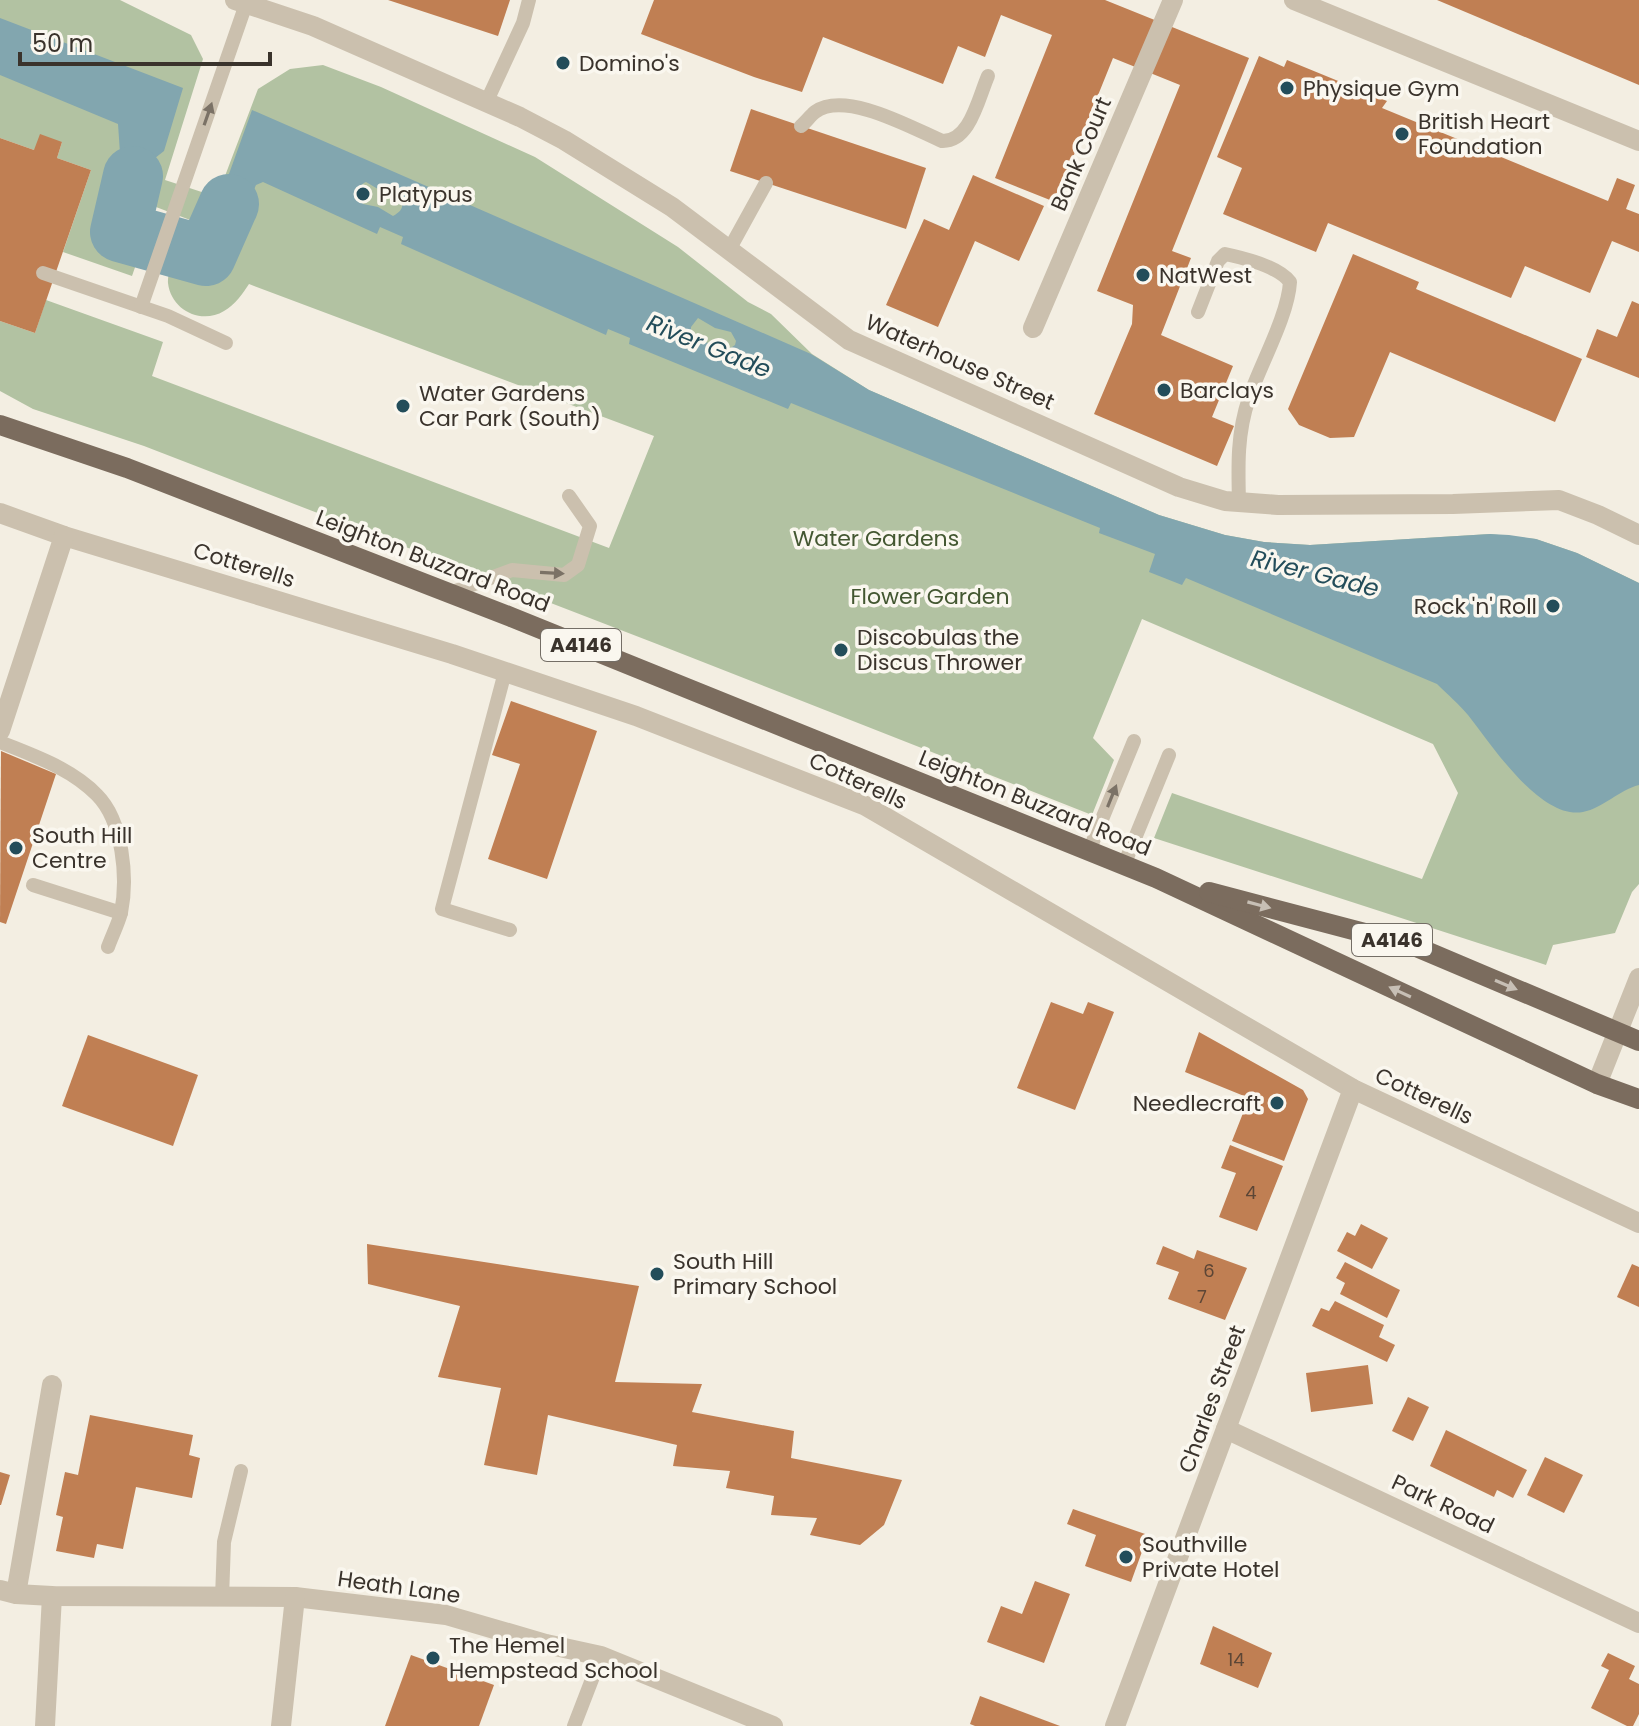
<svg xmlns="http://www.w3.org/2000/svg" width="1639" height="1726" font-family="Poppins,sans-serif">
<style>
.green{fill:#b2c2a2}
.water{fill:#82a6af;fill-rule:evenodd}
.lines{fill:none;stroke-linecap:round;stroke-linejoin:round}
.river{stroke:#82a6af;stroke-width:60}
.building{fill:#c07f53}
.service{stroke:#cbc0ae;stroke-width:14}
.pedestrian{stroke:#cbc0ae;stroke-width:20}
.minor{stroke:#cbc0ae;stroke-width:20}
.tertiary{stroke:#cbc0ae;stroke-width:20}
.primary{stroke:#7b6c5e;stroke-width:20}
.oneway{fill:#7b7266}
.oneway2{fill:#c7bfb5}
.poi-dot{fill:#234d5a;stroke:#faf7ef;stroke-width:3}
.labels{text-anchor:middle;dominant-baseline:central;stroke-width:7;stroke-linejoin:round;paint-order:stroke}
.number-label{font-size:18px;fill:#5c4636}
.shield{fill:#faf7ef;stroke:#746e66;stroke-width:2}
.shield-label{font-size:20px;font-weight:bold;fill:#3a332c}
.poi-label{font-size:22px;fill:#3a332c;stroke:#faf7ef;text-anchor:start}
.street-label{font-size:22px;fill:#3a332c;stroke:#faf7ef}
.park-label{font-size:22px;fill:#435731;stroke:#faf7ef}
.water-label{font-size:24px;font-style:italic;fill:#234d5a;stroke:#faf7ef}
</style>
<rect width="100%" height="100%" fill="#f3eee2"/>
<path class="green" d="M0,0H120L191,35L203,59L165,180L217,197L258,89L290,69L323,65L381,87L535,157L678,247L748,302L771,314L812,354L869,390L1159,515L1225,535L1264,542L1310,545L1490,534L1536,539L1577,553L1639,583V884L1632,892L1615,933L1553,945L1546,965L1154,838L1172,793L1422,879L1458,793L1433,744L1142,619L1093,738L1114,760L1092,815L657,644L144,446L33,409L0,391V321L35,333L46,300L163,342L152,376L609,548L654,436L249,284C243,293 235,305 224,311C201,325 171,310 168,283C167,269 179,249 184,236L200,241L206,226L156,207L132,276L63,252L91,170L57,158L62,142L34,150L0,138Z"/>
<g class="water">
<path d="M0,18L183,88L164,151L145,166L128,223L147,230L141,248L113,238L127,181L120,153L118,124L0,75Z"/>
<path d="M252,110L811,354L869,390L1159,515L1225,535L1264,542L1310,545L1490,534L1509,535L1536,539L1577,553L1639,583V785C1619,790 1603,808 1583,812C1540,820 1491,744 1468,715C1459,704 1447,694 1437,684L1186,578L1182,585L1149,572L1155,554L1099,533L1100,528L791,403L788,409L629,344L630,338L608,329L606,335L401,244L403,237L380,227L377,234L263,182L256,185L245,210L208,265L177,256L184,240L203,246ZM366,182L383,192L399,195C404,205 404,210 393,216L378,207L363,204C358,197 356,186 366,182ZM698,318L715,328L731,332L736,341L735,345L725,352L710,343L695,341L691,334V327Z"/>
</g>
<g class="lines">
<path class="river" d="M133,176L120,232L206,256L229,204"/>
</g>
<g class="building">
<path d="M388,0H510L498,36Z"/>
<path d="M654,0H1105L1249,58L1172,251L1191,258L1161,335L1233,366L1212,417L1234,426L1217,466L1094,414L1132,324L1133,305L1097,291L1180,85L1113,58L1055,202L995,178L1052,35L1001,15L985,57L958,46L943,84L823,37L802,92L754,77L641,34Z"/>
<path d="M1437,0H1639V85Z"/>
<path d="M1259,56L1284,67L1287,60L1387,101L1382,108L1608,201L1617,178L1635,185L1626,209L1639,214V252L1612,241L1590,293L1525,266L1511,298L1328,223L1316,252L1223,214L1242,168L1217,157Z"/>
<path d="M751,109L926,168L906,229L730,171Z"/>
<path d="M40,134L62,142L57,158L91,170L35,333L0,321V138L34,150Z"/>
<path d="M973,175L1044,206L1019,261L975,241L938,327L886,305L924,219L949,230Z"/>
<path d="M1353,254L1419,282L1416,289L1582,359L1555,422L1390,352L1354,437L1330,438L1299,425L1288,409Z"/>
<path d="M1632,301L1639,304V378L1586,357L1597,329L1617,337Z"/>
<path d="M511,701L597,731L547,879L488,859L520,764L492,755Z"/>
<path d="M1,751L56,774L6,924L0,922Z"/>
<path d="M1051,1002L1083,1014L1088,1002L1114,1012L1075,1110L1017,1088Z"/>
<path d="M1199,1032L1303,1090L1308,1099L1284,1161L1232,1141L1249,1098L1185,1072Z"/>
<path d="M88,1035L198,1075L173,1146L62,1106Z"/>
<path d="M1230,1145L1283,1166L1257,1231L1219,1217L1236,1173L1221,1168Z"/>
<path d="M1361,1224L1388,1238L1372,1269L1337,1251L1347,1232L1355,1236Z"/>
<path d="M367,1244L639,1286L615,1382L702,1384L692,1412L794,1431L791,1458L902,1480L884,1525L860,1545L810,1535L817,1518L771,1515L774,1496L726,1488L730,1471L673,1466L677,1445L548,1415L537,1475L484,1465L501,1388L438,1377L460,1306L368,1284Z"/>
<path d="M1163,1246L1194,1259L1197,1250L1247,1268L1225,1320L1168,1299L1179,1272L1156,1264Z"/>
<path d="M1345,1262L1400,1290L1387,1318L1340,1294L1345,1283L1336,1278Z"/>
<path d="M1632,1264L1639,1267V1307L1617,1297Z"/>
<path d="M1335,1301L1384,1325L1379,1337L1395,1345L1387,1362L1312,1326L1321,1308L1329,1311Z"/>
<path d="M1368,1365L1373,1404L1311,1412L1306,1373Z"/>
<path d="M1408,1397L1429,1407L1413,1441L1392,1431Z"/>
<path d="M90,1415L193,1435L189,1455L200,1458L192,1498L136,1487L123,1549L97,1544L94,1558L56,1551L63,1517L56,1515L65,1472L78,1475Z"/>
<path d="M1446,1430L1527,1470L1513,1498L1497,1490L1494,1497L1430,1466Z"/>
<path d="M1545,1457L1583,1475L1564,1513L1527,1495Z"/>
<path d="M0,1472L10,1475L1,1505H0Z"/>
<path d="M1073,1509L1148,1535L1131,1582L1085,1566L1096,1535L1067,1524Z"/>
<path d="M1035,1581L1070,1594L1044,1663L987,1642L1001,1606L1022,1614Z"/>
<path d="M1213,1626L1272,1653L1258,1688L1200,1664Z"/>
<path d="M1608,1653L1635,1666L1629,1679L1639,1684V1714L1633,1726H1627L1591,1708L1609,1670L1601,1666Z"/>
<path d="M411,1655L494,1685L479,1726H385Z"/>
<path d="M980,1696L1060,1726H975L970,1724Z"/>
</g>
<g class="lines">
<g class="service">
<path d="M486,103L523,23L529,0"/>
<path d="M801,126C806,122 810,116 815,112C845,90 912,128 942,141C970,142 978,99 988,76"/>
<path d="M729,250L766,183"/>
<path d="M43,273L168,316L226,343"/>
<path d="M141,307L246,4"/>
<path d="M1198,312L1218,261L1225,254C1244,258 1278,266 1290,282C1288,316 1260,365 1249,398C1237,433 1238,466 1239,502"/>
<path d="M450,593L512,570L564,575L578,565L590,526L569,496"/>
<path d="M505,672L442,909L510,930"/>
<path d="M0,742C34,756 71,768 97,795C123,821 128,878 121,913C118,924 112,936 108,947"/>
<path d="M1089,851L1134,741"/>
<path d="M1124,865L1169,755"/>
<path d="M33,885L121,913"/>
<path d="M222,1598L224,1542L241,1471"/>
<path d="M574,1726L601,1656"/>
</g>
<g class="pedestrian">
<path d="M1294,0L1639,141"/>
<path d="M1033,328L1173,0"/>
</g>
<g class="minor">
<path d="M235,0L313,26L520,117L564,140L672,207L849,340L1179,487L1225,501L1278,505L1453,504L1559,500L1598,515L1639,535"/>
<path d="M0,513L64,536L452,654L636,716L866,806L1353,1089L1639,1223"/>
<path d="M0,731L64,536"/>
<path d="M1597,1084L1639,978"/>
<path d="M1226,1429L1639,1623"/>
<path d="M16,1594L52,1385"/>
<path d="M45,1726L52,1596"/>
<path d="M1115,1726L1353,1089"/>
</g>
<g class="tertiary">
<path d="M0,1590L16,1594L52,1596L295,1597L446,1615L546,1644L601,1656L773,1726"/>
<path d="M281,1726L295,1597"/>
</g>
<g class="primary">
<path d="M0,425L127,468L511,617L1156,878L1597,1084L1639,1099"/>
<path d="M1209,892L1414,946L1639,1041"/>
</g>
</g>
<defs><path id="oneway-solid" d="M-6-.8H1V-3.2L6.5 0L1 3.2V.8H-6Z" transform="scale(2)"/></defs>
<g class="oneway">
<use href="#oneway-solid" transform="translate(208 114) rotate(-71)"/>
<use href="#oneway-solid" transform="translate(552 573) rotate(3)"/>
<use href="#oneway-solid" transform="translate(1112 796) rotate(-68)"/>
</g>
<g class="oneway2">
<use href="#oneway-solid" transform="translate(1259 905) rotate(15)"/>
<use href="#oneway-solid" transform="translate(1506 985) rotate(23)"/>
<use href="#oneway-solid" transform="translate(1400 992) rotate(-155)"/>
</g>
<g class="poi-dot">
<circle cx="563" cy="63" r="8"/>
<circle cx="1287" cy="88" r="8"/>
<circle cx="1402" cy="134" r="8"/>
<circle cx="363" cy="194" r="8"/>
<circle cx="1143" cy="275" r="8"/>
<circle cx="1164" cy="390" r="8"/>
<circle cx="403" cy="406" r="8"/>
<circle cx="1553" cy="606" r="8"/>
<circle cx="841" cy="650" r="8"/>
<circle cx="16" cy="848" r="8"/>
<circle cx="1277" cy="1103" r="8"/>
<circle cx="657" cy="1274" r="8"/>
<circle cx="1126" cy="1557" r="8"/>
<circle cx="433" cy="1658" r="8"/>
</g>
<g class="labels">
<g class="number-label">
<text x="1251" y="1192">4</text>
<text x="1209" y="1270">6</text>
<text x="1202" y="1296">7</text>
<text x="1236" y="1659">14</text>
</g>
<g class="shield">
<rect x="541" y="629" width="80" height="32" rx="6"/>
<rect x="1352" y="924" width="80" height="32" rx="6"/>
</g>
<g class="shield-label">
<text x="581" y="645">A4146</text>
<text x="1392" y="940">A4146</text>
</g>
<g class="poi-label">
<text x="579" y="63">Domino's</text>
<text x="1303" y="88">Physique Gym</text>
<text x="1418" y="121">British Heart<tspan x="1418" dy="25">Foundation</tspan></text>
<text x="379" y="194">Platypus</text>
<text x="1159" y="275">NatWest</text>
<text x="1180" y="390">Barclays</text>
<text x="419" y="393">Water Gardens<tspan x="419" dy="25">Car Park (South)</tspan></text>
<text x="1537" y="606" text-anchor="end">Rock 'n' Roll</text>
<text x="857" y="637">Discobulas the<tspan x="857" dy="25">Discus Thrower</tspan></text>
<text x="32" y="835">South Hill<tspan x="32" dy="25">Centre</tspan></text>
<text x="1261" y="1103" text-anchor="end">Needlecraft</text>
<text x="673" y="1261">South Hill<tspan x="673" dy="25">Primary School</tspan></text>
<text x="1142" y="1544">Southville<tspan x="1142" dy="25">Private Hotel</tspan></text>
<text x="449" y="1645">The Hemel<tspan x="449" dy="25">Hempstead School</tspan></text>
</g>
<g class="street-label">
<text transform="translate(1081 154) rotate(-67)">Bank Court</text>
<text transform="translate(960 362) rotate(24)">Waterhouse Street</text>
<text transform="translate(433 561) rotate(21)">Leighton Buzzard Road</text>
<text transform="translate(244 565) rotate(17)">Cotterells</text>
<text transform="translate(858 781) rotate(25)">Cotterells</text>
<text transform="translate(1035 803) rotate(22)">Leighton Buzzard Road</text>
<text transform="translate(1424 1096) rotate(25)">Cotterells</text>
<text transform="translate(1212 1399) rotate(-70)">Charles Street</text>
<text transform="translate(1443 1504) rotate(25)">Park Road</text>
<text transform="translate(399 1587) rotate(8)">Heath Lane</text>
</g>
<g class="park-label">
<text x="876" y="538">Water Gardens</text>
<text x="930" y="596">Flower Garden</text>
</g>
<g class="water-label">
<text transform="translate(709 346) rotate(22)">River Gade</text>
<text transform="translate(1315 573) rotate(14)">River Gade</text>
</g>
</g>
<path d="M20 52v12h250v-12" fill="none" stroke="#3a332c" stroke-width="4"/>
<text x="32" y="52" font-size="24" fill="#3a332c" stroke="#faf7ef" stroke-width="6" paint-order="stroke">50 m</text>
</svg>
